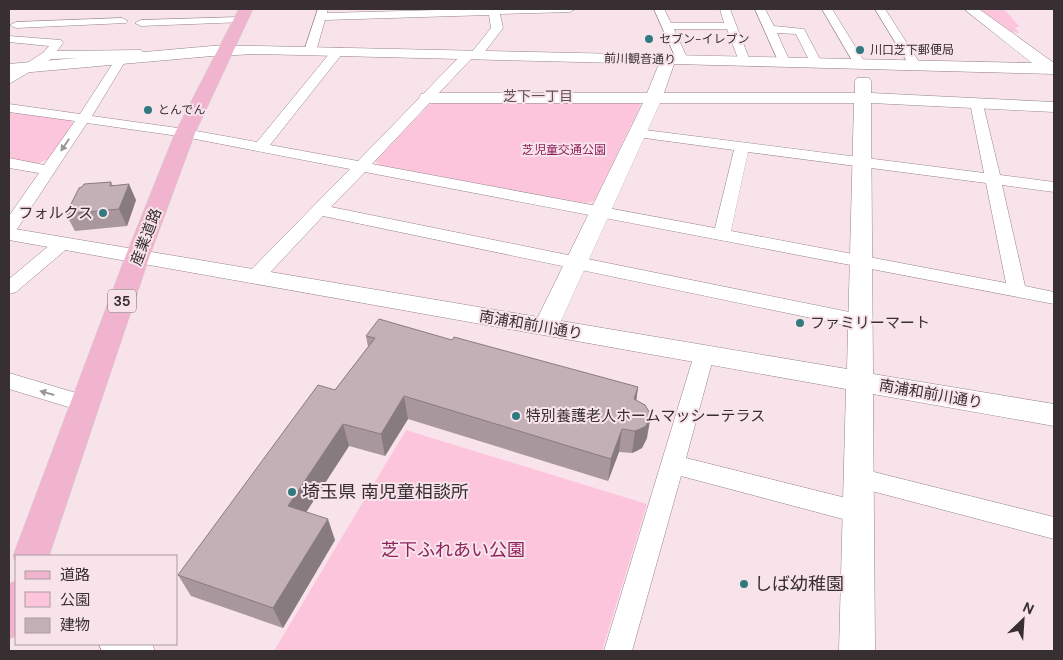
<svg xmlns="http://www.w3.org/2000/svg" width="1063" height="660" font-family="'DM Sans','Noto Sans JP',sans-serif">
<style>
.green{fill:#fdc5dc}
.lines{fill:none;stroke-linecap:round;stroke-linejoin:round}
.minor-casing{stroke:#96838b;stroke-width:1}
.tertiary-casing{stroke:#96838b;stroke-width:1}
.primary-casing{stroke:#cfcdce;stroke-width:1}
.minor{fill:#fff;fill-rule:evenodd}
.tertiary{fill:#fff;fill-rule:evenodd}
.primary{fill:#f0b4cf;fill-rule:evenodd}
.wall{fill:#a8979d}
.shaded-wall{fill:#887b80}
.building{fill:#c3b0b7;stroke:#887b80}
.oneway{fill:#9b9798}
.poi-dot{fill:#317a7f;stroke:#f8e3eb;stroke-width:2}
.labels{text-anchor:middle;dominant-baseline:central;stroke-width:4;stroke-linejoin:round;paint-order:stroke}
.far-poi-label{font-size:12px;fill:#372f32;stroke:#f8e3eb;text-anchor:start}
.far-street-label{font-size:12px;fill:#372f32;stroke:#f8e3eb}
.far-park-label{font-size:12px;fill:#8c215b;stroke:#f8e3eb}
.far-neighbourhood-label{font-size:14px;fill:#615057;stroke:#f8e3eb}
.shield{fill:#f8e3eb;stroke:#71656a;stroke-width:1}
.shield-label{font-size:14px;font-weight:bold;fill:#372f32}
.poi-label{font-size:15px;fill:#372f32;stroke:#f8e3eb;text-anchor:start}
.street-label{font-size:15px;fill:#372f32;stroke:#f8e3eb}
.near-poi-label{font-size:18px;fill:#372f32;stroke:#f8e3eb;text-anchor:start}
.near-park-label{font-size:18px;fill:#8c215b;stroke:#f8e3eb}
</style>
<rect width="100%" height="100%" fill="#f8e3eb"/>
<g class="green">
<path d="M978,9H1004L1020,27H1015L1019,33L1010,32Z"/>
<path d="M438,101H635L641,105L594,201L586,203L380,166L375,161L429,105Z"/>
<path d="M9,110L70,120L73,123L49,159L35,164L9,159Z"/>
<path d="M406,430L647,504L602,651H274Z"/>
</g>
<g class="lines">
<defs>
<g id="minor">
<path d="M318,9H328L327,13L476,9H575L570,12L500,14L503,28L480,58H472L372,164L715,228L734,150L637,137L632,136L630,133L632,130L637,129L984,173L970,103L977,99L982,100L1000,175L1054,182V192L1002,185L1025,286L1054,292V304L365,172L331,207L859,314L866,316L869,321L866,326L859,328L323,216L263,280L256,282L249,280L247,276L249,272L350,169L185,137L87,123L15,232L9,233V216L39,173L9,168V158L44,165L75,121L9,112V104L80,114L117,57L51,59L9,84V75L44,52L49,46L9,42V36L61,40L63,43L57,51L141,50L143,53L141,56L123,57L126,60L92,116L185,129L257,142L334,48H342L344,51L342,54L270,145L358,161L464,52H472L491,28L489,15L325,20L316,51L310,55L304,51ZM748,152L986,183L1006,283L731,231Z"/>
<path d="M654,9H664L671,23H724L720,9H730L750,61L744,65L740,64L727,29H674L688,60L686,63H678Z"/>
<path d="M755,9H765L774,26L804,29L822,63L820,66H812L796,34L777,33L790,62L788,65H780Z"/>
<path d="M822,9H832L866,64L864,67H856Z"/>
<path d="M875,9H885L921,65L919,68H911Z"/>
<path d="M240,17L244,18L246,20L244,22L141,26L135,23L141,20Z"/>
<path d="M122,18L128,21L126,23L16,28L10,25L16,22Z"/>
<path d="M63,238L69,239L72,243L69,247L16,292L9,294V279L57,239Z"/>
<path d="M704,348L711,350L714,355L686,458L858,501L867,504L871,512L867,520L858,523L681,476L632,651H604L694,355L697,350Z"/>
<path d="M9,373L93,398L96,404L93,410L85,412L9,389Z"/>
<path d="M858,468L1054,517V539L849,485L846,478L849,471Z"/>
</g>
<g id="tertiary">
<path d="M964,9H979L1054,63V74L674,64L664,93H855V81L857,78H869L871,81V93L1054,102V112L871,103L873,374L1054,404V426L873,394L875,651H839L846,389L9,240V228L538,317L643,103H427L421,102L419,98L421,94L427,93H647L659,64L258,54L212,56L9,74V64L212,46H258L1032,63ZM660,103H854L847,369L561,321Z"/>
<path d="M99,644H152L155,651H102Z"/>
</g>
<g id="primary">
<path d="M239,9H253L195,133L150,255L49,556H16V563L13,556L126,255L175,133Z"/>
<path d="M16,581V636L9,639V584Z"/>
</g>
</defs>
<use href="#minor" class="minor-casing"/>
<use href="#tertiary" class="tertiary-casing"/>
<use href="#primary" class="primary-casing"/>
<use href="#minor" class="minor"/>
<use href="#tertiary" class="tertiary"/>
<use href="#primary" class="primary"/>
</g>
<g class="wall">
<path d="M111,182L113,186L136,200L127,226L75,231L66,214Z"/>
<path d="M366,336L452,340L638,387L636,401L647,438L642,448L637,451L632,453L619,452L608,481L408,419L385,456L349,446L306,512L335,540L283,628L191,596L178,575L335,390L368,347Z"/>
</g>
<g class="shaded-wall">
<path d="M129,184L136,200L127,226L119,209Z"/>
<path d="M638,387L635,410L634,399Z"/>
<path d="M404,396L408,419L385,456L381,434Z"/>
<path d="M651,415L647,438L642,448L632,453L635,431Z"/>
<path d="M343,424L349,446L296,528L288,506Z"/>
<path d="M622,429L619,452L608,481L611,459Z"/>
<path d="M328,519L335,540L283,628L273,608Z"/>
</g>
<g class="building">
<path d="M111,182L110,186L129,184L119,209L66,214L79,188L82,187L84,184Z"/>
<path d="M379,319L452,340L454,337L638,387L634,399L645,405L651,415L646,426L640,429L635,431L622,429L611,459L404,396L381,434L343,424L288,506L328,519L273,608L178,575L318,385L335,390L375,338L366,336Z"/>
</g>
<defs><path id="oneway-solid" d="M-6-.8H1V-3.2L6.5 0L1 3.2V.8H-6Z" transform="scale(1.25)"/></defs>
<g class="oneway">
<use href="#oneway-solid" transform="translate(65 145) rotate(124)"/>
<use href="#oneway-solid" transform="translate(47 393) rotate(-164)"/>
</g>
<g class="poi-dot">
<circle cx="649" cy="39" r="5"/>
<circle cx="860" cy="50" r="5"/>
<circle cx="148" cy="110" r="5"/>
<circle cx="103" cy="213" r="5"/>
<circle cx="800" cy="323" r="5"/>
<circle cx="516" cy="416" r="5"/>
<circle cx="292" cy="492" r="5"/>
<circle cx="744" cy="584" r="5"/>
</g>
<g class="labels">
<g class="far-poi-label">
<text x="659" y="39">セブン-イレブン</text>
<text x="870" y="50">川口芝下郵便局</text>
<text x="158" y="110">とんでん</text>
</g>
<g class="far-street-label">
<text transform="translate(640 59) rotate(1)">前川観音通り</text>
</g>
<g class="far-park-label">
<text x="564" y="150">芝児童交通公園</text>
</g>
<g class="far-neighbourhood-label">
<text x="538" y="96">芝下一丁目</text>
</g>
<rect class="shield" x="108" y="289.5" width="28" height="23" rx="4"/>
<g class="shield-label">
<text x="122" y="301">35</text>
</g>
<g class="poi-label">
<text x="93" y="213" text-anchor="end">フォルクス</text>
<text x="810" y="323">ファミリーマート</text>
<text x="526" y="416">特別養護老人ホームマッシーテラス</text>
</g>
<g class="street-label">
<text transform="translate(146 237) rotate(-69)">産業道路</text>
<text transform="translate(531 325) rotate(10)">南浦和前川通り</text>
<text transform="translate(931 394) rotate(10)">南浦和前川通り</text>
</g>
<g class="near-poi-label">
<text x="302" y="492">埼玉県 南児童相談所</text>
<text x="754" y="584">しば幼稚園</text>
</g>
<g class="near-park-label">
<text x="453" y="550">芝下ふれあい公園</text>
</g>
</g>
<rect width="1063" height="660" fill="none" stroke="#372f32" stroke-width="20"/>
<rect x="15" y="555" width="162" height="90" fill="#f8e3eb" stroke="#ab9ba1"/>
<rect x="25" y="571" width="25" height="8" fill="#f0b4cf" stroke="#ab9ba1"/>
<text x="60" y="580" font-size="15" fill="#372f32">道路</text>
<rect x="25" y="592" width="25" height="15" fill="#fdc5dc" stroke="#ab9ba1"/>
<text x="60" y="605" font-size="15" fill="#372f32">公園</text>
<rect x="25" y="618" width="25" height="15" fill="#c3b0b7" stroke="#ab9ba1"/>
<text x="60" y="630" font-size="15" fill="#372f32">建物</text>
<g transform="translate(1023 620) rotate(25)" stroke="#f8e3eb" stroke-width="4" paint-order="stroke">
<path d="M0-4L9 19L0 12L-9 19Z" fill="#372f32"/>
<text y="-8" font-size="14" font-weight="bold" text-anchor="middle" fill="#372f32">N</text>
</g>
</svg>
